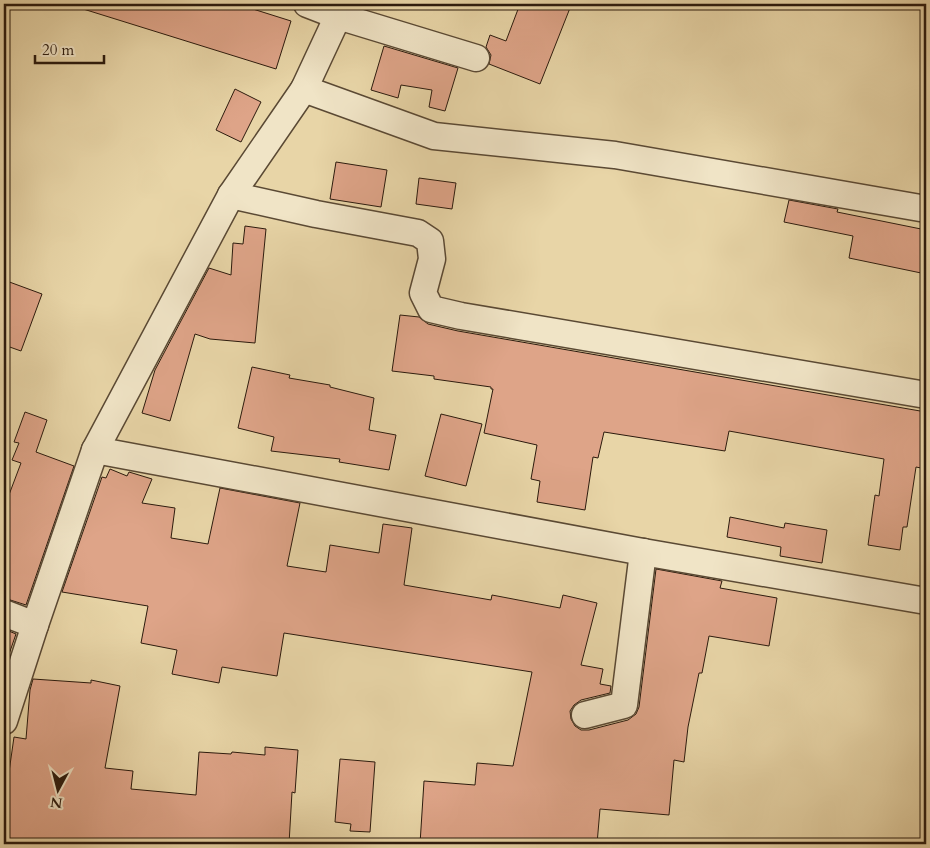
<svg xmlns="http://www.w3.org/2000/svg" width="930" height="848" font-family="Cardo,serif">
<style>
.building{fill:#dea488;stroke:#2b1a0d}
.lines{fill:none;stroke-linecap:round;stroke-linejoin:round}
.minor-casing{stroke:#5a4934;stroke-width:29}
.minor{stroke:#f0e4c6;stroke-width:26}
</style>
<rect width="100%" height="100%" fill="#e8d5a7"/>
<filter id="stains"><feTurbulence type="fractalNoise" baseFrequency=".004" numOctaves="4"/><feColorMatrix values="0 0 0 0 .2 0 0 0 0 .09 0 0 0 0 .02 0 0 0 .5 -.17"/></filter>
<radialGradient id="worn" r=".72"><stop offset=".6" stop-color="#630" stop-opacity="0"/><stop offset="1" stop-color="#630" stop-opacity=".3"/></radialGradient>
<g class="building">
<path d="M81,4H237L291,21L276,69L80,8Z"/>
<path d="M520,4H560L570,8L540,84L489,64L491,55L486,47L490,35L506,41Z"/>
<path d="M384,46L458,68L445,111L429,107L432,90L401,85L398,98L371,90Z"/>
<path d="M235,89L261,102L241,142L216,130Z"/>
<path d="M336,162L387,170L381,207L330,199Z"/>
<path d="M419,178L456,183L452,209L416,204Z"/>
<path d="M789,200L838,209L837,212L926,230V274L849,258L853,236L784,222Z"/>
<path d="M245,226L266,229L255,343L210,339L195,334L170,421L142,413L155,370L209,268L231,275L233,243L243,244Z"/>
<path d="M4,280L42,294L21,351L4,345Z"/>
<path d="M400,315L419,317L428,324L458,331L926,412V469L916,467L907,527H903L900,550L868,545L875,495L879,496L884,459L729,431L725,451L604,432L598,458L593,457L585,510L537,502L540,481L531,479L537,445L484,433L493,389H491V387L434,379V376L392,371Z"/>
<path d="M252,367L290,375L289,378L330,385V387L374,398L369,430L396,435L389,470L339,462L340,459L271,451L274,437L238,428Z"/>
<path d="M25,412L47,420L36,452L74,466L26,605L4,598V508L21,463L12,460L19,443L14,442Z"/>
<path d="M441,414L482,424L466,486L425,476Z"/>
<path d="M110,469L127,476L129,472L152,479L142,503L175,508L171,538L208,544L220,488L300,503L287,566L326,572L330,545L379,553L383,524L412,528L404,585L491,600L492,595L560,608L563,595L597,603L581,665L603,669L600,684L611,686L610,693L581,700L574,705L570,711L571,719L575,726L581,730H589L628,720L636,714L639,707L656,569L722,581L720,588L777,598L769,646L709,636L702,673H699L688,727L684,762L674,760L669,815L600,809L597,844L558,843V844H420L424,781L475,785L477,763L513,766L532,672L284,633L277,676L222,667L219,683L172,674L177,650L141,643L148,606L62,592L102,477L106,478Z"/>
<path d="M730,517L784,528L785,523L827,530L822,563L780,556L781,547L727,537Z"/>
<path d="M4,629L16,634L7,660L4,659Z"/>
<path d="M33,679L91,683V680L120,686L105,768L133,771L131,789L196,795L199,752L231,754L232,752L265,755V747L298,750L295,793L292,792L289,844H4V807L14,737L26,739L30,690Z"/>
<path d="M340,759L375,762L370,832L350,831L351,824L335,822Z"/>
</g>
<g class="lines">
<defs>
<g id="minor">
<path d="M307,4L338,16L476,58"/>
<path d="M304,89L434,136L615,155L926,209"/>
<path d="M231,195L316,214L418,233L430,241L432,259L423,293L431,309L461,316L926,395"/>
<path d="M95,450L643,552L926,601"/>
<path d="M4,613L35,625"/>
<path d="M585,715L624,705L643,552"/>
<path d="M4,721L35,625L95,450L231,195L304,89L338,16"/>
</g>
</defs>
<use href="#minor" class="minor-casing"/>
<use href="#minor" class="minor"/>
</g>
<rect width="930" height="848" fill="none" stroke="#e8d5a7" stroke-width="20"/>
<rect x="5" y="5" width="920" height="838" fill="none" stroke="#2b1a0d" stroke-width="2.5"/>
<rect x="10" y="10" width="910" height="828" fill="none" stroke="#2b1a0d"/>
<g transform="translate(58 790) rotate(187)" stroke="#f0e4c6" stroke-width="4" paint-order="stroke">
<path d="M0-4L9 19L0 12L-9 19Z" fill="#2b1a0d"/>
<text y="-8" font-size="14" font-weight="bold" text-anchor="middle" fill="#2b1a0d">N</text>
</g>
<path d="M35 55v8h69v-8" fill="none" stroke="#2b1a0d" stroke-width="2.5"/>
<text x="42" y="55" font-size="15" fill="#2b1a0d" stroke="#f0e4c6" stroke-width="4" paint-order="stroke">20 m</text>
<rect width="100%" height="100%" filter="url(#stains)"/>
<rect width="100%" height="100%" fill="url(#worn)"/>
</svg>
